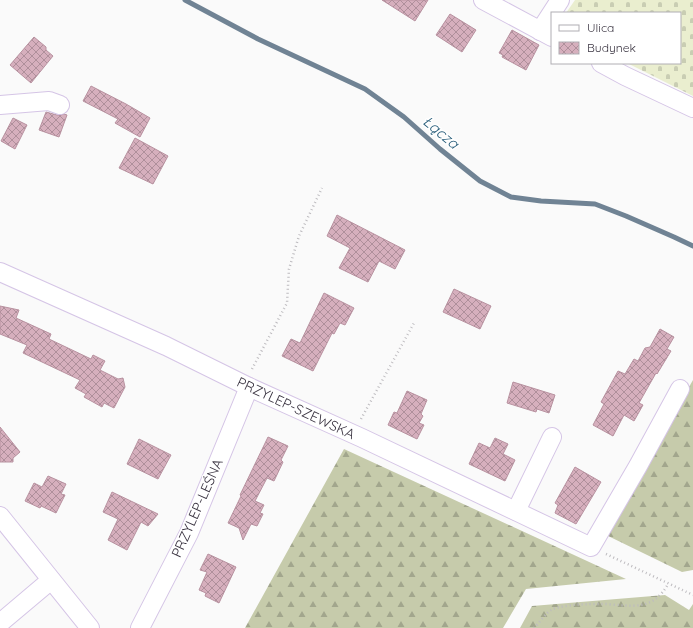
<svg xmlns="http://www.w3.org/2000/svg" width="693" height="628" font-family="Quicksand,sans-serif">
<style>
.forest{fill:url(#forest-firs)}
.cemetery{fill:url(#cemetery-stones)}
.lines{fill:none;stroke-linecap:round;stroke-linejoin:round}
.stream{stroke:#708394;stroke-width:5}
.building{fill:url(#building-cross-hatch);stroke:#b892a0}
.minor-casing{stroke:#d5c5e6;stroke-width:20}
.path{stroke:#bdbbbf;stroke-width:2.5;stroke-dasharray:1 3;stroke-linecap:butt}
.minor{stroke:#fff;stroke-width:18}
.labels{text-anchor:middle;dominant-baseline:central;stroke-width:3;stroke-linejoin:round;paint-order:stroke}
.street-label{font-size:14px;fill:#3a3441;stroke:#fff}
.water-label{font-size:15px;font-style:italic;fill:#285d7a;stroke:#fff}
</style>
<defs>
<pattern id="forest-firs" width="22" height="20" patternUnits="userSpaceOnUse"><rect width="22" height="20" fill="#c6cbab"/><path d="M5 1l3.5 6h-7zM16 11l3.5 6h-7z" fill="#a2a68d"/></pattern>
<pattern id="cemetery-stones" width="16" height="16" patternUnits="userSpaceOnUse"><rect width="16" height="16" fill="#eaeecf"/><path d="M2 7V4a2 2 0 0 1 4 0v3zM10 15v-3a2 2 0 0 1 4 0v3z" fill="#c9cdb3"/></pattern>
<pattern id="building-cross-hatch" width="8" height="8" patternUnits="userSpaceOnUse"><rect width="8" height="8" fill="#d6afbd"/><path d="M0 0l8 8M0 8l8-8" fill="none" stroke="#af8f9b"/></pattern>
</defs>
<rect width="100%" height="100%" fill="#fafafa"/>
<g class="forest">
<path d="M693,380V570L682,572L604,534Z"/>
<path d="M344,449L626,579L526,589L503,628H245Z"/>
<path d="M665,595L689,610L693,604V628H520L532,606Z"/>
</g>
<path class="cemetery" d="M575,0H693V96L627,63H680V13H566Z"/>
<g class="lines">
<path class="stream" d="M185,0L258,39L365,89L404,117L440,149L480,181L511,197L541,201L595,204L626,216L674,237L693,246"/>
</g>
<g class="building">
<path d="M382,0H428L415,21Z"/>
<path d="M450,14L476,30L462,52L436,35Z"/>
<path d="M512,30L539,45L526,70L502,57L503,55L499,53Z"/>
<path d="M34,37L46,47V50L53,56L31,83L10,65Z"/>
<path d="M91,86L126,104L150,118L140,137L115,123L118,119L83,101Z"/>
<path d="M46,112L57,115H61L64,114L67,115L59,137L39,130Z"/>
<path d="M13,118L27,125L15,149L1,141Z"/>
<path d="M135,138L168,156L153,184L119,168Z"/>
<path d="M337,215L405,250L395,269L379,261L368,282L339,268L350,248L327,236Z"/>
<path d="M454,289L491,306L480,329L443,312Z"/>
<path d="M324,293L354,308L345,325L340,323L334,334L332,333L313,371L282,356L291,339L300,343Z"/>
<path d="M0,306L19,310L16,318L51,334L49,339L91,359L93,355L105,361L100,370L118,379L123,378L125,387L114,408L104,403L102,407L84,397L86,394L75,388L80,380L23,353L27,345L0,334Z"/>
<path d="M660,329L674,337L667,349L671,351L657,374L656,373L639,403L643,405L634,421L624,415L613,436L593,425L604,404L601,402L618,371L625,374L634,359L638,361L645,348L650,347Z"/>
<path d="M513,382L555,395L549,413L537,409L536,412L507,403Z"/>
<path d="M407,391L427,400L421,414L423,416L419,423L424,425L417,439L388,425L394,412L397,413Z"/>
<path d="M0,427L20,452L13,458V462H0Z"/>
<path d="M268,437L288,446L281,460L283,462L274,481L267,478L255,501L264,505L260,513L263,514L257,526L251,524L243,540L239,528L228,523L241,496L240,495Z"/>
<path d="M495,438L508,444L503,454L515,460L505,481L469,464L479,443L490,448Z"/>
<path d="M139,439L171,455L158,479L127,464Z"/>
<path d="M575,467L601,482L576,524L555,513L558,505L555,503Z"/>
<path d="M48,476L66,484L61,494L65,495L56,513L41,506L40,508L25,501L34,483L42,487Z"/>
<path d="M112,492L158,514L148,526L141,522L127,550L108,540L118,519L103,512Z"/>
<path d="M208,554L236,567L219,603L205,596L206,593L199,590L207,572L200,570Z"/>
</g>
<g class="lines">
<defs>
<g id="minor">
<path d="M483,0L552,37"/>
<path d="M540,31L560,0"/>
<path d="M601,63L625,76L693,108"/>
<path d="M0,105L49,101L60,105"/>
<path d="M0,272L166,346L249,387L362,438L591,547L638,466L680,389"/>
<path d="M516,511L552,437"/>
<path d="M0,516L90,628"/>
<path d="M0,623L51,580"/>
<path d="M140,628L189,533L249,387"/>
</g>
</defs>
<use href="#minor" class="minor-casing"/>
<g class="path">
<path d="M252,369L287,303L289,269L299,236L322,188"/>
<path d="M361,419L414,323"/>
<path d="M606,554L693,595"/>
<path d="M534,628C538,624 547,612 551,610C556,607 567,606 572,605C584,604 595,604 606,604C632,606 653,611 668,584"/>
</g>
<use href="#minor" class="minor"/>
</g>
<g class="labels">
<g class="street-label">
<text transform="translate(296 408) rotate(25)">PRZYLEP-SZEWSKA</text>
<text transform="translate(197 508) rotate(-66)">PRZYLEP-LEŚNA</text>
</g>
<g class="water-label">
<text transform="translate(441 132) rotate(40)">Łącza</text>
</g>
</g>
<rect x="551" y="12" width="130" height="52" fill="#ffffff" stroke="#b0aeb3"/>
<rect x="559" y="25" width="20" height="6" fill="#ffffff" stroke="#b0aeb3"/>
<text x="587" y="32" font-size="12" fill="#3a3441">Ulica</text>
<rect x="559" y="42" width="20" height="12" fill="url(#building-cross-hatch)" stroke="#b0aeb3"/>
<text x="587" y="52" font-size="12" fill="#3a3441">Budynek</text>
</svg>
